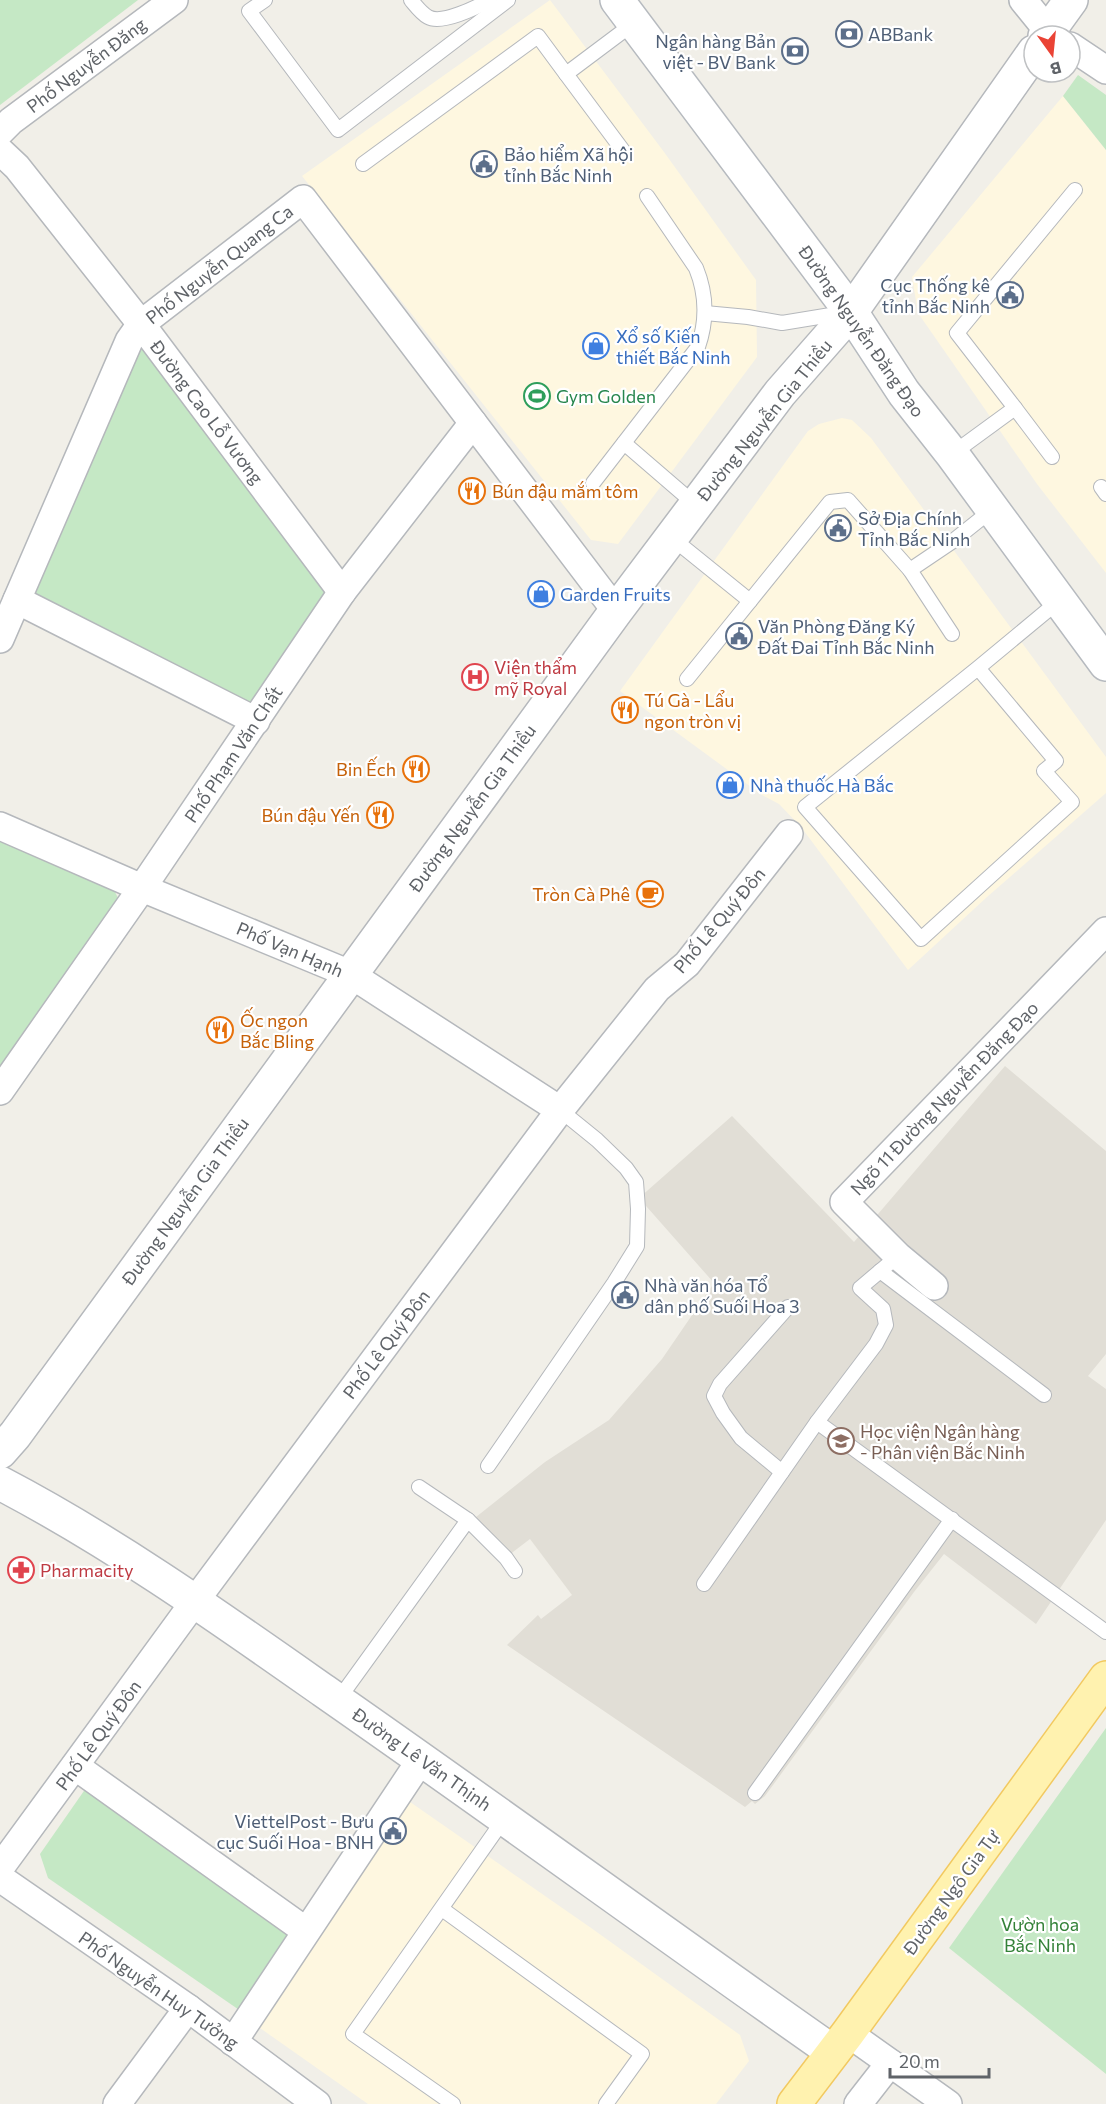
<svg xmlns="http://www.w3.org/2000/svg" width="1106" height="2104" font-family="Commissioner,sans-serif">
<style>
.commercial{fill:#fef7e0}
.education{fill:#e1ded6}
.green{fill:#c5e8c5}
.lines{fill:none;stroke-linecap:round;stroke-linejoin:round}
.service-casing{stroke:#b5b8bc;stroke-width:16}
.minor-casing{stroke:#b5b8bc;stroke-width:30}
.tertiary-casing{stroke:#b5b8bc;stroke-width:36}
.secondary-casing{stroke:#b6babf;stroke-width:36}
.primary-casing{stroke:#f2c960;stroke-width:36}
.service{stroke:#fff;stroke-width:14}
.minor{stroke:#fff;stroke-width:27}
.tertiary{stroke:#fff;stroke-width:33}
.secondary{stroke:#fff;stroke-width:33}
.primary{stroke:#fff2af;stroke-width:33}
.labels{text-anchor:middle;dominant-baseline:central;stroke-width:4.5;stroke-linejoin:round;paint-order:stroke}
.service-label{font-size:18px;fill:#4e5e75;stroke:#fff;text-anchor:start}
.street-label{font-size:18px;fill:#5f6368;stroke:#fff}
.shop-label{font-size:18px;fill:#366cbe;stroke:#fff;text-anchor:start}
.leisure-label{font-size:18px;fill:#27864d;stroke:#fff;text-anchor:start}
.food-label{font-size:18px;fill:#c56008;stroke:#fff;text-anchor:start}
.health-label{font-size:18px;fill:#be3a42;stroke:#fff;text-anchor:start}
.education-label{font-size:18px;fill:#785e54;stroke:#fff;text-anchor:start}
.park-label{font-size:18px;fill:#348238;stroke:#fff}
</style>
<rect width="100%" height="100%" fill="#f1efe8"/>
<g class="commercial">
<path d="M550,0L664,152L756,280L757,357L618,544L591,540L302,176Z"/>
<path d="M1063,96L1106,150V573L1037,484L918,313L912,277Z"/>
<path d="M842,418L852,420L871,438L1106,757V793L987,897L908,970L801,827L779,804L762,795L620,691L808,431L819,424Z"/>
<path d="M400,1795L594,1930L740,2035L749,2061L716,2104H368L250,2021Z"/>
</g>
<path class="education" d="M1005,1066L1106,1151V1354L1088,1376L1106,1389V1520L1036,1624L944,1554L914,1592L765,1796L755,1804L752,1801L745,1807L507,1645L538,1615L541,1619L572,1595L530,1539L509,1555L476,1517L545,1462L609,1420L662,1359L714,1283L639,1198L732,1116L854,1242Z"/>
<g class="green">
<path d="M0,0H138L0,105Z"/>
<path d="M1078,75L1106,95V150L1063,96Z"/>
<path d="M146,344L325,586L326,597L252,706L30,593L138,345Z"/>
<path d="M0,838L114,890L122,906L0,1077Z"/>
<path d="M1106,1728V2074L949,1948Z"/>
<path d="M86,1788L296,1930L245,2014L48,1878L40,1854Z"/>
</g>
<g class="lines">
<defs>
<g id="service">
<path d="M265,0L249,11L338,130L508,0"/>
<path d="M411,0C416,6 421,13 428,17C442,25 477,7 490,0"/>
<path d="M566,74L624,152"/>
<path d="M363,164L538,36L566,74L634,23"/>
<path d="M705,313L748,317L782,323L843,313"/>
<path d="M1015,408L957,333L1075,190"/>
<path d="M624,443L696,505"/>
<path d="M952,454L1015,408L1052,457"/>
<path d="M593,483L698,347C707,321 707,295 696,268L647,196"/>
<path d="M1101,487L1106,494"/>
<path d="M672,538L750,601"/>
<path d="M952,634L910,570L953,541L993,509"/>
<path d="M978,668L1056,761L1044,771L1072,802L921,939L805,807L978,668L1060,600"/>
<path d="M687,679L830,502L848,500L910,570"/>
<path d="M880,1271L1044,1395"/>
<path d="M817,1422L1106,1632"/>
<path d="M488,1466L614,1283L637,1246L638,1209L636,1182L626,1168L597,1140L560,1110"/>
<path d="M782,1472L741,1438L723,1413L714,1396L720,1384L788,1307"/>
<path d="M419,1487L468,1520"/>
<path d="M704,1584L817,1422L876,1344L886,1325L883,1309L860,1288L898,1256"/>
<path d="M338,1700L468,1520L506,1558L515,1571"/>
<path d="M755,1793L952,1519"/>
<path d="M442,1909L642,2054L606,2104"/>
<path d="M453,2104L353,2034L504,1819"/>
</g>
<g id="minor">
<path d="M1023,0L1049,32L1055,36"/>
<path d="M1070,46L1106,70"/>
<path d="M0,132L11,121L174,0"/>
<path d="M0,151L17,167L141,324L342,592"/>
<path d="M17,600L256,721"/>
<path d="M0,639L129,341L141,324L303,199L616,611"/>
<path d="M0,826L142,888L350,974L560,1110"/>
<path d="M0,1091L142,888L342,592L473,423"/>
<path d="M934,1286L898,1256L844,1202L1106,931"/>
<path d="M75,1766L306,1931"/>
<path d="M0,1868L195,1601L560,1110L657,989L687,964L789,834"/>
<path d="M0,1878L188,2008L317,2104"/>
<path d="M848,2033L948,2104"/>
<path d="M233,2042L422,1758"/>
<path d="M117,2104L188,2008"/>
<path d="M858,2104L890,2063"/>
</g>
<g id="tertiary">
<path d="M1045,36L1071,0"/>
<path d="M0,1452L15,1435L616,611L780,393L851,312L1034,52"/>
<path d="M0,1483C113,1542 220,1618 324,1691C495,1810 663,1933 833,2052"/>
</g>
<path id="secondary" d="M617,0L851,312L904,393L952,454L1106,664"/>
<path id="primary" d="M794,2104L848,2033L1106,1678"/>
</defs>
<use href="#service" class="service-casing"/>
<use href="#minor" class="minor-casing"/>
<use href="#tertiary" class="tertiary-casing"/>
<use href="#secondary" class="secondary-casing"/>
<use href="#primary" class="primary-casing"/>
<use href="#service" class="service"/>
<use href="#minor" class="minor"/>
<use href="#tertiary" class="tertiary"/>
<use href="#secondary" class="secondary"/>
<use href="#primary" class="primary"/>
</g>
<defs>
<symbol id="bank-ring" viewBox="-11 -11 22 22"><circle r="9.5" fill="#fff" stroke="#5c6f8a" stroke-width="1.5"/><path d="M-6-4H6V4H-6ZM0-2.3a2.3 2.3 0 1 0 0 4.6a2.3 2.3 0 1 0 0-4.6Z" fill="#5c6f8a"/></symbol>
<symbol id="civic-ring" viewBox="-11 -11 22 22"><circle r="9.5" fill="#fff" stroke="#5c6f8a" stroke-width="1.5"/><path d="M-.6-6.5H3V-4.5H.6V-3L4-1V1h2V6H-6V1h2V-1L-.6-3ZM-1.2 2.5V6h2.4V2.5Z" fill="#5c6f8a"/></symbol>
<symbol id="shop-ring" viewBox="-11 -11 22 22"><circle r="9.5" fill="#fff" stroke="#3f7fe0" stroke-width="1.5"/><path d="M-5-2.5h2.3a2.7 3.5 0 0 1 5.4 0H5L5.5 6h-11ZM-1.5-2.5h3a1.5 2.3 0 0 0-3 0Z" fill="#3f7fe0"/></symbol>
<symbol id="stadium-ring" viewBox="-11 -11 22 22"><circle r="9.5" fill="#fff" stroke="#2e9e5b" stroke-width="1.5"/><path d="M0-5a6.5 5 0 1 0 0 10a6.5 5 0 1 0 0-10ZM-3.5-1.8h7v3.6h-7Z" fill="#2e9e5b"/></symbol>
<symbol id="restaurant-ring" viewBox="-11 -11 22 22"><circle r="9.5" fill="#fff" stroke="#e8710a" stroke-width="1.5"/><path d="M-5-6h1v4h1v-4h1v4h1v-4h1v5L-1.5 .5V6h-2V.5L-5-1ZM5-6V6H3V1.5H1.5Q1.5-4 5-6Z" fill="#e8710a"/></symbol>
<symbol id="hospital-ring" viewBox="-11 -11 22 22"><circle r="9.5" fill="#fff" stroke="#e0444e" stroke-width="1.5"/><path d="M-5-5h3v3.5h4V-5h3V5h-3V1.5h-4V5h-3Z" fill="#e0444e"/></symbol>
<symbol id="cafe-ring" viewBox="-11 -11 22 22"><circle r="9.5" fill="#fff" stroke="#e8710a" stroke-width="1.5"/><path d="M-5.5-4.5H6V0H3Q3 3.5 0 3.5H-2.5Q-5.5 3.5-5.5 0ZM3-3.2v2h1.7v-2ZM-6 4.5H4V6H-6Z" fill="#e8710a"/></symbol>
<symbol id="university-ring" viewBox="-11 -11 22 22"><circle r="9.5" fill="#fff" stroke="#8d6e63" stroke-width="1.5"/><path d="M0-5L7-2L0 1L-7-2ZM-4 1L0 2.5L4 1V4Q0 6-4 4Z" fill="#8d6e63"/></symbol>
<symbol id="pharmacy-ring" viewBox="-11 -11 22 22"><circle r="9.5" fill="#fff" stroke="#e0444e" stroke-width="1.5"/><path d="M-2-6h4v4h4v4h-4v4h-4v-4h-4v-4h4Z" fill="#e0444e"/></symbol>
</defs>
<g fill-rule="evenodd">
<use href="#bank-ring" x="834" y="19" width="30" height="30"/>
<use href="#bank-ring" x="780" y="36" width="30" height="30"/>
<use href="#civic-ring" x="469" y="149" width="30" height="30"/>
<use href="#civic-ring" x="995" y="280" width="30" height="30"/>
<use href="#shop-ring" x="581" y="331" width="30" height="30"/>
<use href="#stadium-ring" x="522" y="381" width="30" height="30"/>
<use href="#restaurant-ring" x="457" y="476" width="30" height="30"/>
<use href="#civic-ring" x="823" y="513" width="30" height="30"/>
<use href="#shop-ring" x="526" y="579" width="30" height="30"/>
<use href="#civic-ring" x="724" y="621" width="30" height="30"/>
<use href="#hospital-ring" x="460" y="662" width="30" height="30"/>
<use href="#restaurant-ring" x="610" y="695" width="30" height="30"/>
<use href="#restaurant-ring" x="401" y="754" width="30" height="30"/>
<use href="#shop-ring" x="715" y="770" width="30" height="30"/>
<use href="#restaurant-ring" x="365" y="800" width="30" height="30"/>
<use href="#cafe-ring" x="635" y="879" width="30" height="30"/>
<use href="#restaurant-ring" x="205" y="1015" width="30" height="30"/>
<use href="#civic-ring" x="610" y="1280" width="30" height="30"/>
<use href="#university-ring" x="826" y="1426" width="30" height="30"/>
<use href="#pharmacy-ring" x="6" y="1555" width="30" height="30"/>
<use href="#civic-ring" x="378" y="1816" width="30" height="30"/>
</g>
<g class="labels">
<g class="service-label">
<text x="868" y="34">ABBank</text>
<text x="776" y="41" text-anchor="end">Ngân hàng Bản<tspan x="776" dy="21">việt - BV Bank</tspan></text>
<text x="504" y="154">Bảo hiểm Xã hội<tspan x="504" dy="21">tỉnh Bắc Ninh</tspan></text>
<text x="990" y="285" text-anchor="end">Cục Thống kê<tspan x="990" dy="21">tỉnh Bắc Ninh</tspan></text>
<text x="858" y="518">Sở Địa Chính<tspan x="858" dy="21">Tỉnh Bắc Ninh</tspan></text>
<text x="758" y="626">Văn Phòng Đăng Ký<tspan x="758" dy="21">Đất Đai Tỉnh Bắc Ninh</tspan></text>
<text x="644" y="1285">Nhà văn hóa Tổ<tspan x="644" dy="21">dân phố Suối Hoa 3</tspan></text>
<text x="374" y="1821" text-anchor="end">ViettelPost - Bưu<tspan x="374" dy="21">cục Suối Hoa - BNH</tspan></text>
</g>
<g class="street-label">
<text transform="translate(86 65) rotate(-37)">Phố Nguyễn Đăng</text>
<text transform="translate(219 264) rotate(-38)">Phố Nguyễn Quang Ca</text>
<text transform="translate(862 331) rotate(55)">Đường Nguyễn Đăng Đạo</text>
<text transform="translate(207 412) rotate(53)">Đường Cao Lỗ Vương</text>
<text transform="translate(764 420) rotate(-51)">Đường Nguyễn Gia Thiều</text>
<text transform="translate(233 754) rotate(-56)">Phố Phạm Văn Chất</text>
<text transform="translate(472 808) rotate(-54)">Đường Nguyễn Gia Thiều</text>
<text transform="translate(719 920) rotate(-50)">Phố Lê Quý Đôn</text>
<text transform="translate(290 949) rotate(23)">Phố Vạn Hạnh</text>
<text transform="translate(944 1098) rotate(-46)">Ngõ 11 Đường Nguyễn Đăng Đạo</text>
<text transform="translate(185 1201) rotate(-54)">Đường Nguyễn Gia Thiều</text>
<text transform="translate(386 1344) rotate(-53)">Phố Lê Quý Đôn</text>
<text transform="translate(98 1735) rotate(-54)">Phố Lê Quý Đôn</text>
<text transform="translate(422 1759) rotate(35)">Đường Lê Văn Thịnh</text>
<text transform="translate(951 1892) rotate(-54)">Đường Ngô Gia Tự</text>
<text transform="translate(159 1990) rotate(35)">Phố Nguyễn Huy Tưởng</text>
</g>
<g class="shop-label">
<text x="616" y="336">Xổ số Kiến<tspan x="616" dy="21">thiết Bắc Ninh</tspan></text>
<text x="560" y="594">Garden Fruits</text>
<text x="750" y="785">Nhà thuốc Hà Bắc</text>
</g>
<g class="leisure-label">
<text x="556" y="396">Gym Golden</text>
</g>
<g class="food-label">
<text x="492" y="491">Bún đậu mắm tôm</text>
<text x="644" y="700">Tú Gà - Lẩu<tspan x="644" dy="21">ngon tròn vị</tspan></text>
<text x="396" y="769" text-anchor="end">Bin Ếch</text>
<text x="360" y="815" text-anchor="end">Bún đậu Yến</text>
<text x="630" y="894" text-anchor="end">Tròn Cà Phê</text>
<text x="240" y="1020">Ốc ngon<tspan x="240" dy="21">Bắc Bling</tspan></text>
</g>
<g class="health-label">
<text x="494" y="667">Viện thẩm<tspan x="494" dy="21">mỹ Royal</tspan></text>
<text x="40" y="1570">Pharmacity</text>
</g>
<g class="education-label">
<text x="860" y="1431">Học viện Ngân hàng<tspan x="860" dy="21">- Phân viện Bắc Ninh</tspan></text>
</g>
<g class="park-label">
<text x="1040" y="1924">Vườn hoa<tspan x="1040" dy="21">Bắc Ninh</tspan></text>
</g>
</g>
<g transform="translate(1052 54) rotate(165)"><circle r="28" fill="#ffffff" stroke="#bfc1c3" stroke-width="1.5"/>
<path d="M0-4.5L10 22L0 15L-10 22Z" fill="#ea4335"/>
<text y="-9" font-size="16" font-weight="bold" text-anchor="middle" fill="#5f6368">B</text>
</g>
<path d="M890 2068v9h99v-9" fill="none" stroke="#5f6368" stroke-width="3"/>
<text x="899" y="2068" font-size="18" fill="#5f6368" stroke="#ffffff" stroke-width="4.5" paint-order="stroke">20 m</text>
</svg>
